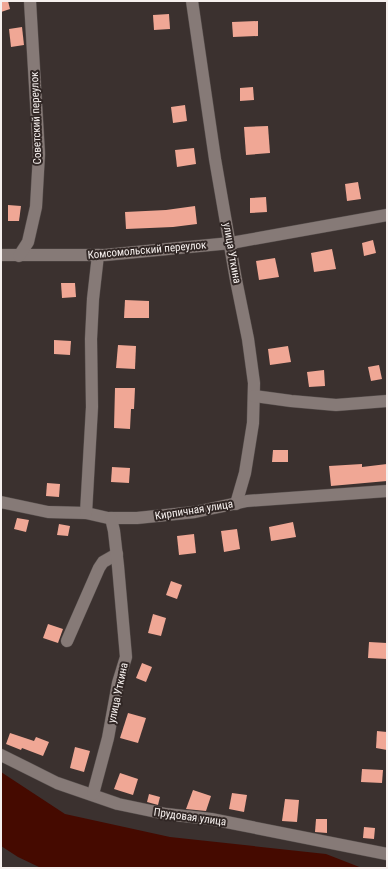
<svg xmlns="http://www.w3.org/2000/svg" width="388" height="869" font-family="'Roboto Condensed',sans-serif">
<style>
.water{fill:#450a00}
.building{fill:#f0a795}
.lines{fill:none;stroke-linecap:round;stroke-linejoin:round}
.minor-casing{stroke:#554d4b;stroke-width:13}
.minor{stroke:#867a77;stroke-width:12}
.labels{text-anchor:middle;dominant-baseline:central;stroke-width:4;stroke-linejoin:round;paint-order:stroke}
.street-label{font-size:11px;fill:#f6f0ee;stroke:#312725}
</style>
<rect width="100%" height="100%" fill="#3b312f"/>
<path class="water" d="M1,772L65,814L170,837L326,854L362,868H41L18,857L1,846Z"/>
<g class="building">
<path d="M1,1H8L10,9L1,12Z"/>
<path d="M169,14L170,29L154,30L153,15Z"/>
<path d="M258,21V36L233,37L232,22Z"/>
<path d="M22,27L24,45L11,47L9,29Z"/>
<path d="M253,87L254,100L240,101V88Z"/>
<path d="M185,105L187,121L173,123L171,107Z"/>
<path d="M268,126L270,153L246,155L244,127Z"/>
<path d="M194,148L196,164L177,167L175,150Z"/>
<path d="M358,182L361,199L347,201L345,184Z"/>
<path d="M266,197L267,212L250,213V198Z"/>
<path d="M8,205L21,206L19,221H8Z"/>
<path d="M195,206L197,224L173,227L126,229L125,212L166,210Z"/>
<path d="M373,240L376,253L364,256L362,243Z"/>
<path d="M332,249L336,269L314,272L311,253Z"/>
<path d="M275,258L279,277L259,280L256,261Z"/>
<path d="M61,283H75L76,297L62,298Z"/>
<path d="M125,300L149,301V318H124Z"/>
<path d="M54,340L71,341L70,355L54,354Z"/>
<path d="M118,345L136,346L135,369L116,368Z"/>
<path d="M288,346L291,362L270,365L268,349Z"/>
<path d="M379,365L382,379L371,381L368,367Z"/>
<path d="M324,370L325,386L309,387L307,372Z"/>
<path d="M115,388H135L134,409H131L130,429L114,428Z"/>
<path d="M273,450H288V462H272Z"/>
<path d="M362,464V467L387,464V481L331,486L329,466Z"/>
<path d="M112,467L130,468L129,483L111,482Z"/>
<path d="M47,483L60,484L59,497L46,496Z"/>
<path d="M17,518L29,520L26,532L14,529Z"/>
<path d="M293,522L296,537L271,541L269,527Z"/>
<path d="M59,524L70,526L68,536L57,535Z"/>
<path d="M237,529L240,549L224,552L221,531Z"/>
<path d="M194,534L196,553L179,555L177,536Z"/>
<path d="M171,581L182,585L177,599L166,595Z"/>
<path d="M153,614L166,618L161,636L148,633Z"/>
<path d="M48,624L63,629L58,643L43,638Z"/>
<path d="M369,642L387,643V659L368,658Z"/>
<path d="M142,663L152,667L146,682L136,678Z"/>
<path d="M128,713L146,718L138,743L120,738Z"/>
<path d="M377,731L387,732V750L376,748Z"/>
<path d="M10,733L34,741L36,737L49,742L43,756L22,748L21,750L6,744Z"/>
<path d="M75,747L90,751L84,772L70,768Z"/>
<path d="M362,769L383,770L382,783L361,782Z"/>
<path d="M120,773L138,779L133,795L114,789Z"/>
<path d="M193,790L211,796L206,811L186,809Z"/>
<path d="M232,793L247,795L244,812L229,809Z"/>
<path d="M149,794L160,797L158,805L147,802Z"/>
<path d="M285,799L299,800L297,822L282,821Z"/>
<path d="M316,819H327V833L315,832Z"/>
<path d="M364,827L375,828L374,839L363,838Z"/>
</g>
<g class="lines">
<defs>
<g id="minor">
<path d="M192,1L215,159L236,280L248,339L254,383L253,423L245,473L236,504"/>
<path d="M1,255H105L231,243L387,215"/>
<path d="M19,256L28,242L36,207L39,154L30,1"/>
<path d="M254,396L291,401L336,405L387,401"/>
<path d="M1,502L48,512L86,513L108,518H137L195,512L247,501L387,491"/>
<path d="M86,513L92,407L91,339L93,299L98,255"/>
<path d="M67,641L99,568L103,562L117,554"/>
<path d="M1,755L57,783L118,804L166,814L211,819L387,854"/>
<path d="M93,794L108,738L118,683L126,657L118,566L114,531L111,518"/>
</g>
</defs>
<use href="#minor" class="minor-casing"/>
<use href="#minor" class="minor"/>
</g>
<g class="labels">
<g class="street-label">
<text transform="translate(36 118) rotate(-92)">Советский переулок</text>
<text transform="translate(147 250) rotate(-5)">Комсомольский переулок</text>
<text transform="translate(232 253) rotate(80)">улица Уткина</text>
<text transform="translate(194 510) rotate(-9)">Кирпичная улица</text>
<text transform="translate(118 693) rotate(-78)">улица Уткина</text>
<text transform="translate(190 817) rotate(8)">Прудовая улица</text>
</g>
</g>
<rect width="388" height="869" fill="none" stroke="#f6f0ee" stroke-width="4"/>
</svg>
